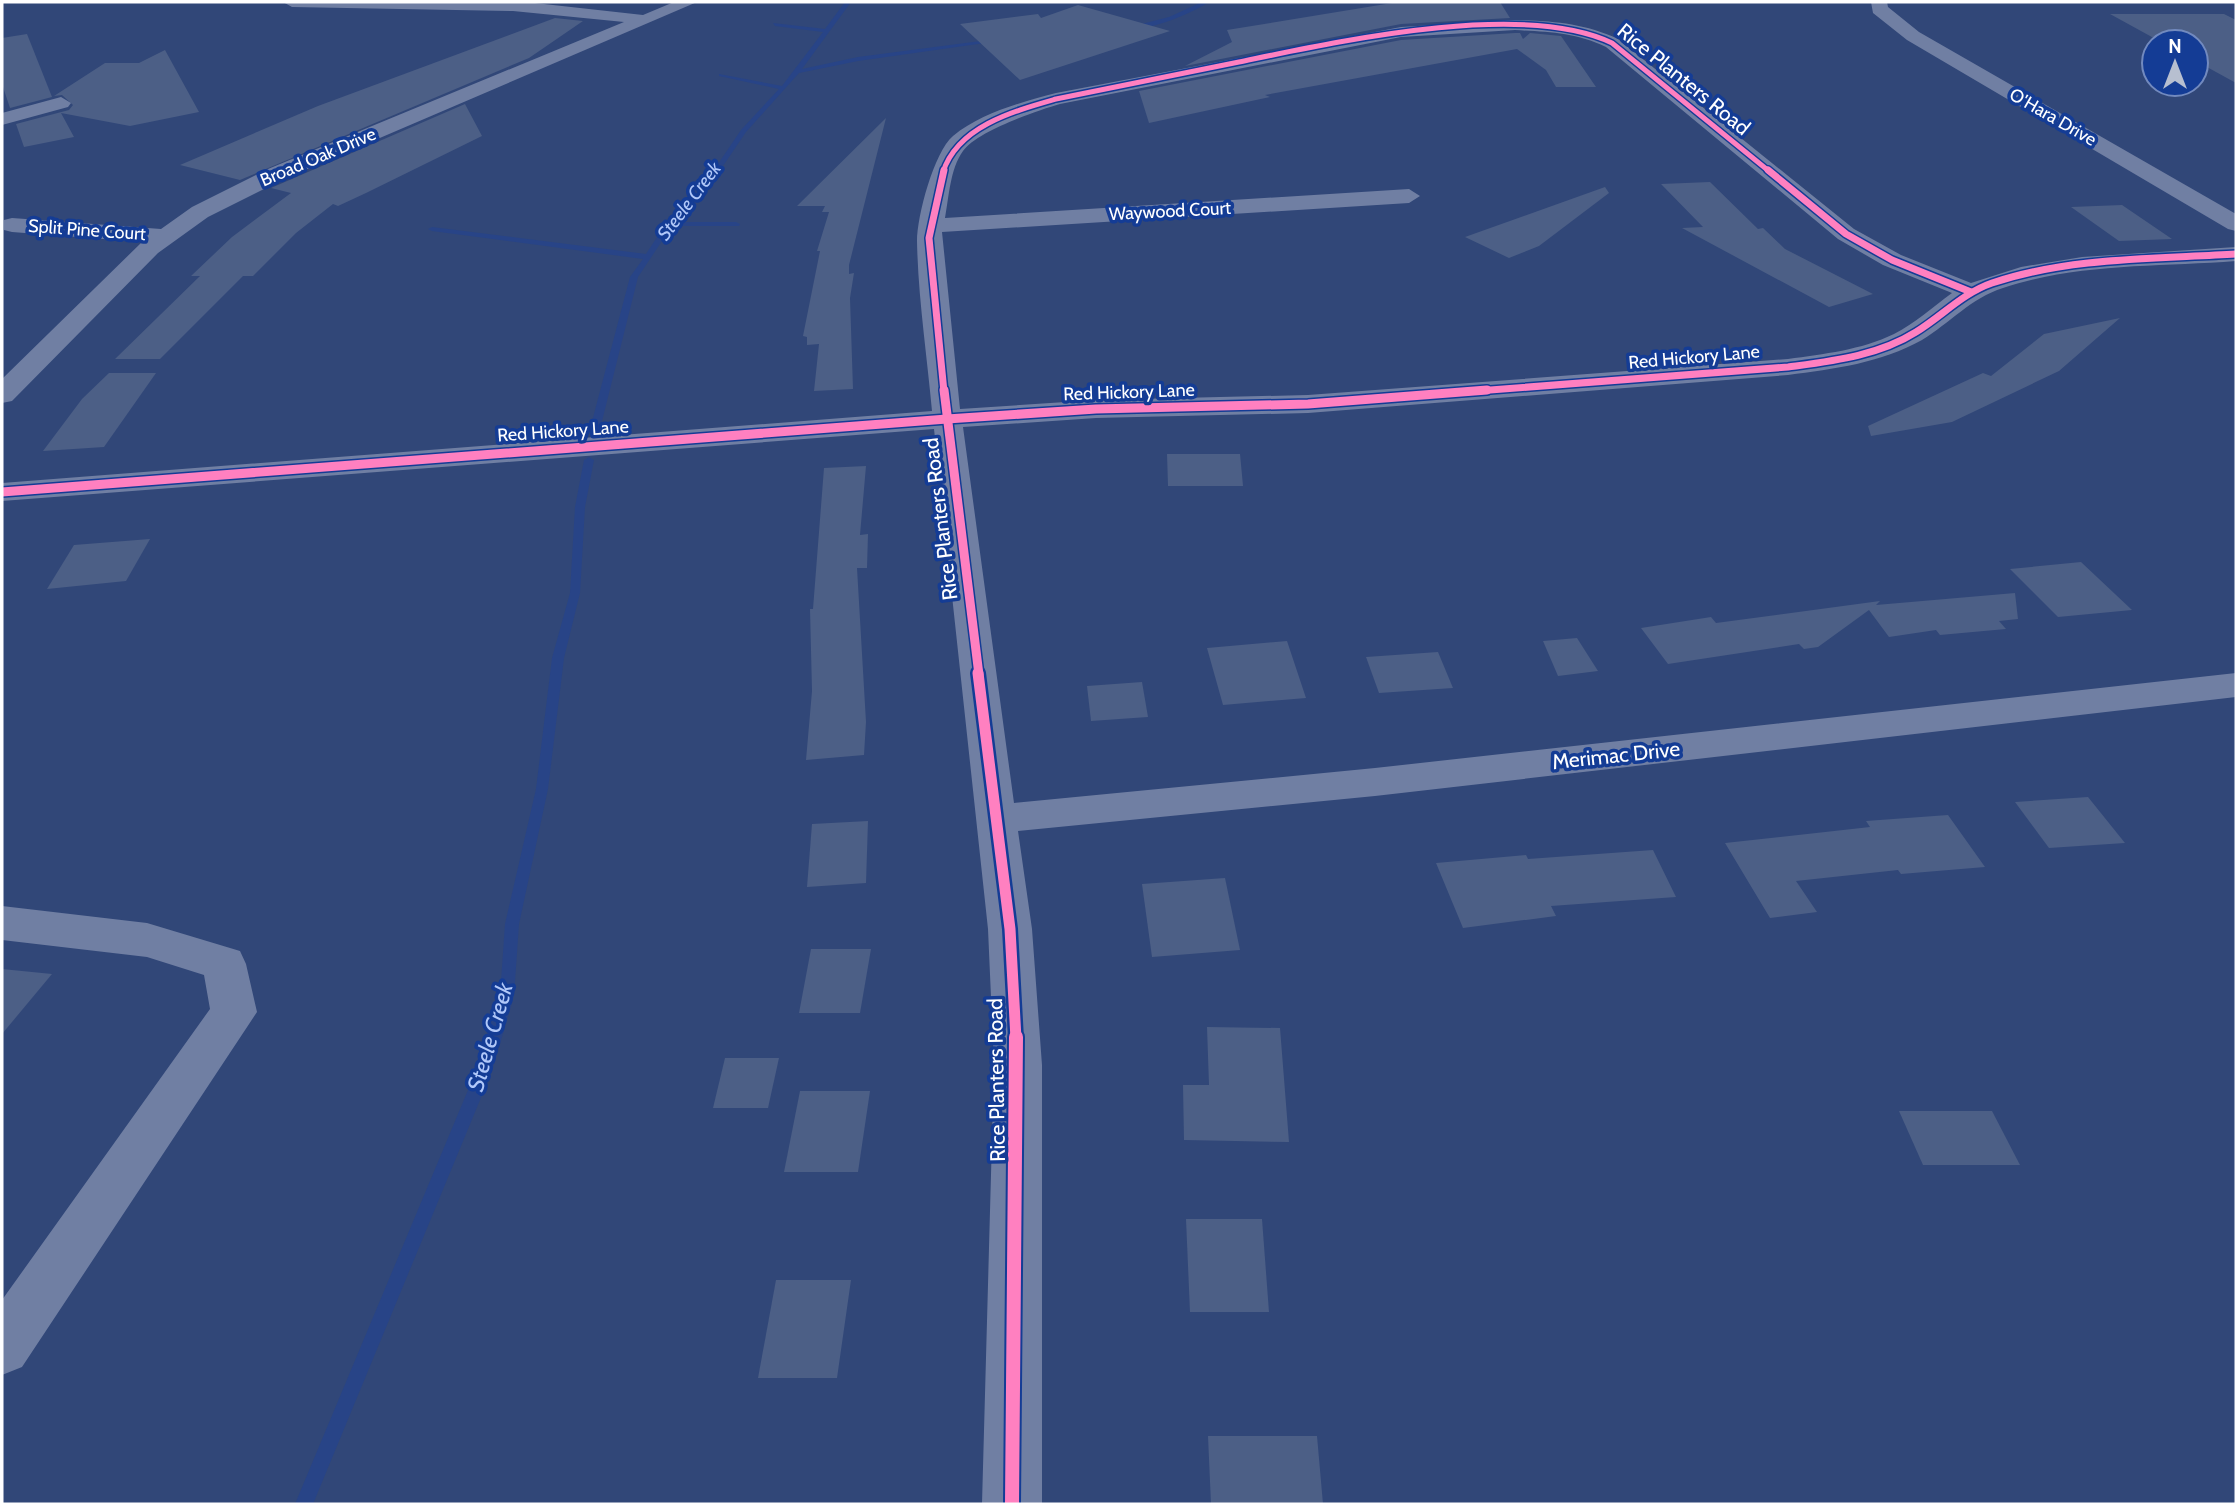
<svg xmlns="http://www.w3.org/2000/svg" width="2238" height="1506" font-family="Cabin,sans-serif">
<style>
.lines{fill:none;stroke-linecap:round;stroke-linejoin:round}
.stream{fill:#284487;fill-rule:evenodd}
.building{fill:#4c5f86}
.minor{fill:#707fa3;fill-rule:evenodd}
.cycleway-far4-casing{stroke:#143c95;stroke-width:8}
.cycleway-far3-casing{stroke:#143c95;stroke-width:10}
.cycleway-far2-casing{stroke:#143c95;stroke-width:12}
.cycleway-far1-casing{stroke:#143c95;stroke-width:16}
.cycleway-casing{stroke:#143c95;stroke-width:18}
.cycleway-far4{stroke:#ff80c0;stroke-width:5}
.cycleway-far3{stroke:#ff80c0;stroke-width:7}
.cycleway-far2{stroke:#ff80c0;stroke-width:9}
.cycleway-far1{stroke:#ff80c0;stroke-width:11}
.cycleway{stroke:#ff80c0;stroke-width:14}
.labels{text-anchor:middle;dominant-baseline:central;stroke-width:7;stroke-linejoin:round;paint-order:stroke}
.far-street-label{font-size:18px;fill:#fff;stroke:#143c95}
.far-water-label{font-size:19px;font-style:italic;fill:#b1c8f9;stroke:#143c95}
.street-label{font-size:21px;fill:#fff;stroke:#143c95}
.water-label{font-size:23px;font-style:italic;fill:#b1c8f9;stroke:#143c95}
</style>
<rect width="100%" height="100%" fill="#314778"/>
<g class="lines">
<g class="stream">
<path d="M845,2H851L802,69L858,57L996,39L999,41L858,61L799,73L746,132L723,166L676,222H736L740,224L739,226H672L638,277L599,433L597,435H591L589,433L630,277L643,259L432,231L428,229L432,227L646,254L667,222L718,164L741,130L779,89L719,76V74L782,86L823,32L775,26L773,23L825,29Z"/>
<path d="M1202,2H1209C1192,13 1149,32 1130,27L1169,17Z"/>
<path d="M589,457L594,460L585,507L580,593L564,658L548,789L519,924L514,996L492,1071L313,1504H295L476,1071L500,996L505,924L536,789L552,658L570,593L575,507L584,460Z"/>
</g>
</g>
<g class="building">
<path d="M1398,2H1500L1510,18L1401,24L1185,66L1232,42L1227,30Z"/>
<path d="M1078,5L1170,31L1020,80L960,24L1038,14L1041,18Z"/>
<path d="M2110,14H2224L2236,20V83L2196,61V42H2161Z"/>
<path d="M555,18L583,21L529,58L240,180L180,165L318,106Z"/>
<path d="M1515,33H1520L1523,39L1530,33L1561,36L1596,87H1556L1546,70L1517,49L1265,95L1270,97L1149,123L1139,91L1401,40Z"/>
<path d="M27,34L52,97L10,108L2,84V38Z"/>
<path d="M165,50L199,112L130,126L61,113L74,137L24,147L16,124L69,110L73,105L62,95L54,96L105,63H139Z"/>
<path d="M465,104L482,136L366,193L338,206L333,204L296,233L253,276H243L160,359H115L200,276H191L232,237L291,193L271,188Z"/>
<path d="M886,118L849,265V274L854,273L850,298L853,389L814,391L819,344L807,345V337L803,336L820,251H817L829,212H822L825,206H797Z"/>
<path d="M1710,182L1758,229L1763,228L1785,249L1873,294L1829,307L1682,228L1703,227L1661,184Z"/>
<path d="M1605,187L1609,193L1539,246L1509,258L1465,237Z"/>
<path d="M2122,205L2172,239L2119,241L2071,207Z"/>
<path d="M2120,318L2059,371L1952,422L1871,436L1868,426L1983,373L1991,376L2044,334Z"/>
<path d="M109,373H156L104,447L43,451L82,399Z"/>
<path d="M1167,454H1240L1243,486H1168Z"/>
<path d="M866,466L860,535L868,534L867,568H857L866,722L864,755L806,760L812,691L810,609H813L824,468Z"/>
<path d="M150,539L126,581L47,589L74,545Z"/>
<path d="M2081,562L2132,610L2058,617L2010,569Z"/>
<path d="M2015,593L2018,619L1999,621L2006,629L1940,635L1936,630L1889,637L1869,610L1818,647L1804,649L1799,644L1668,664L1641,628L1711,617L1716,623L1880,601L1876,605Z"/>
<path d="M1577,638L1598,671L1558,676L1543,641Z"/>
<path d="M1287,641L1306,698L1223,705L1207,648Z"/>
<path d="M1438,652L1453,688L1379,693L1366,657Z"/>
<path d="M1142,682L1148,717L1091,721L1087,686Z"/>
<path d="M2088,797L2125,843L2049,848L2015,802Z"/>
<path d="M1948,815L1985,867L1901,874L1898,870L1796,881L1817,912L1770,918L1725,843L1870,827L1866,821Z"/>
<path d="M868,821L866,883L807,887L812,824Z"/>
<path d="M1653,850L1676,897L1551,906L1556,916L1463,928L1436,863L1526,855L1528,859Z"/>
<path d="M1225,878L1240,950L1152,957L1142,884Z"/>
<path d="M811,949H871L860,1013H799Z"/>
<path d="M2,969L52,974L2,1034Z"/>
<path d="M1207,1027L1280,1028L1289,1142L1184,1140L1183,1085H1209Z"/>
<path d="M725,1058H779L768,1108H713Z"/>
<path d="M800,1091H870L858,1172H784Z"/>
<path d="M1899,1111H1992L2020,1165H1923Z"/>
<path d="M1186,1219H1262L1269,1312H1190Z"/>
<path d="M776,1280H851L837,1378H758Z"/>
<path d="M1208,1436H1317L1323,1504H1211Z"/>
</g>
<g class="lines">
<g class="minor">
<path d="M283,2H526L643,15L674,2H697L284,179L208,217L158,253L12,401L2,403V379L142,242L12,232L4,230V220L12,218L161,229L192,207L268,169L624,22L513,11L292,7Z"/>
<path d="M1871,2H1887L1888,7L1919,32L2236,214V231L2228,229L1907,40L1873,13Z"/>
<path d="M1515,20C1552,21 1584,23 1618,39L1854,229L1901,255L1971,283L2021,267L2082,257L2236,247V261C2159,267 2077,263 2003,288C1971,298 1950,323 1922,340C1881,363 1834,369 1788,375L1308,413L1096,418L963,427L1014,803L1375,768L2236,673V697L1375,796L1018,831L1032,929L1042,1065V1504H982L994,1065L988,929L934,429L2,501V483L932,411C927,355 918,297 917,241C917,216 934,152 953,136C981,113 1022,102 1056,93L1401,27ZM1515,30C1548,32 1575,32 1606,47L1838,239L1883,265L1952,293C1933,307 1915,323 1894,334C1861,350 1824,354 1788,359L1308,395L1096,400L960,409L942,232L1409,203L1420,196L1409,189L945,218C949,197 950,169 963,151C977,131 1036,111 1060,104L1401,37Z"/>
<path d="M61,97L71,103L68,107L2,125V113Z"/>
<path d="M2,906L147,923L240,951L246,964L257,1012L22,1367L2,1375V1300L210,1009L204,975L147,957L2,940Z"/>
</g>
<defs>
<path id="cycleway-far4" d="M943,172C958,126 1014,111 1056,99C1117,87 1178,74 1239,62C1336,42 1522,0 1612,43L1770,172"/>
<g id="cycleway-far3">
<path d="M944,170L929,238L944,392"/>
<path d="M1768,170L1846,234L1892,260L1971,292"/>
<path d="M1464,392L1788,367C1832,361 1878,356 1916,332C1942,316 1963,293 1992,283C2070,257 2155,259 2236,254"/>
</g>
<g id="cycleway-far2">
<path d="M944,390L979,675"/>
<path d="M2,492L947,419L1096,409L1308,404L1487,390"/>
</g>
<path id="cycleway-far1" d="M978,673L1010,929L1016,1039"/>
<path id="cycleway" d="M1012,1504L1016,1037"/>
</defs>
<use href="#cycleway-far4" class="cycleway-far4-casing"/>
<use href="#cycleway-far3" class="cycleway-far3-casing"/>
<use href="#cycleway-far2" class="cycleway-far2-casing"/>
<use href="#cycleway-far1" class="cycleway-far1-casing"/>
<use href="#cycleway" class="cycleway-casing"/>
<use href="#cycleway-far4" class="cycleway-far4"/>
<use href="#cycleway-far3" class="cycleway-far3"/>
<use href="#cycleway-far2" class="cycleway-far2"/>
<use href="#cycleway-far1" class="cycleway-far1"/>
<use href="#cycleway" class="cycleway"/>
</g>
<g class="labels">
<g class="far-street-label">
<text transform="translate(2053 117) rotate(30)">O'Hara Drive</text>
<text transform="translate(318 157) rotate(-23)">Broad Oak Drive</text>
<text transform="translate(1170 211) rotate(-3)">Waywood Court</text>
<text transform="translate(87 230) rotate(4)">Split Pine Court</text>
<text transform="translate(1694 357) rotate(-5)">Red Hickory Lane</text>
<text transform="translate(1129 392) rotate(-2)">Red Hickory Lane</text>
<text transform="translate(563 431) rotate(-4)">Red Hickory Lane</text>
</g>
<g class="far-water-label">
<text transform="translate(689 201) rotate(-53)">Steele Creek</text>
</g>
<g class="street-label">
<text transform="translate(1684 79) rotate(39)">Rice Planters Road</text>
<text transform="translate(940 519) rotate(-97)">Rice Planters Road</text>
<text transform="translate(1616 755) rotate(-6)">Merimac Drive</text>
<text transform="translate(996 1080) rotate(-91)">Rice Planters Road</text>
</g>
<g class="water-label">
<text transform="translate(490 1037) rotate(-74)">Steele Creek</text>
</g>
</g>
<rect width="2238" height="1506" fill="none" stroke="#ffffff" stroke-width="7"/>
<g transform="translate(2175 63)"><circle r="33" fill="#143c95" stroke="#728abf" stroke-width="2"/>
<path d="M0-5L12 26L0 18L-12 26Z" fill="#b7bfd0"/>
<text y="-10" font-size="19" font-weight="bold" text-anchor="middle" fill="#ffffff">N</text>
</g>
</svg>
